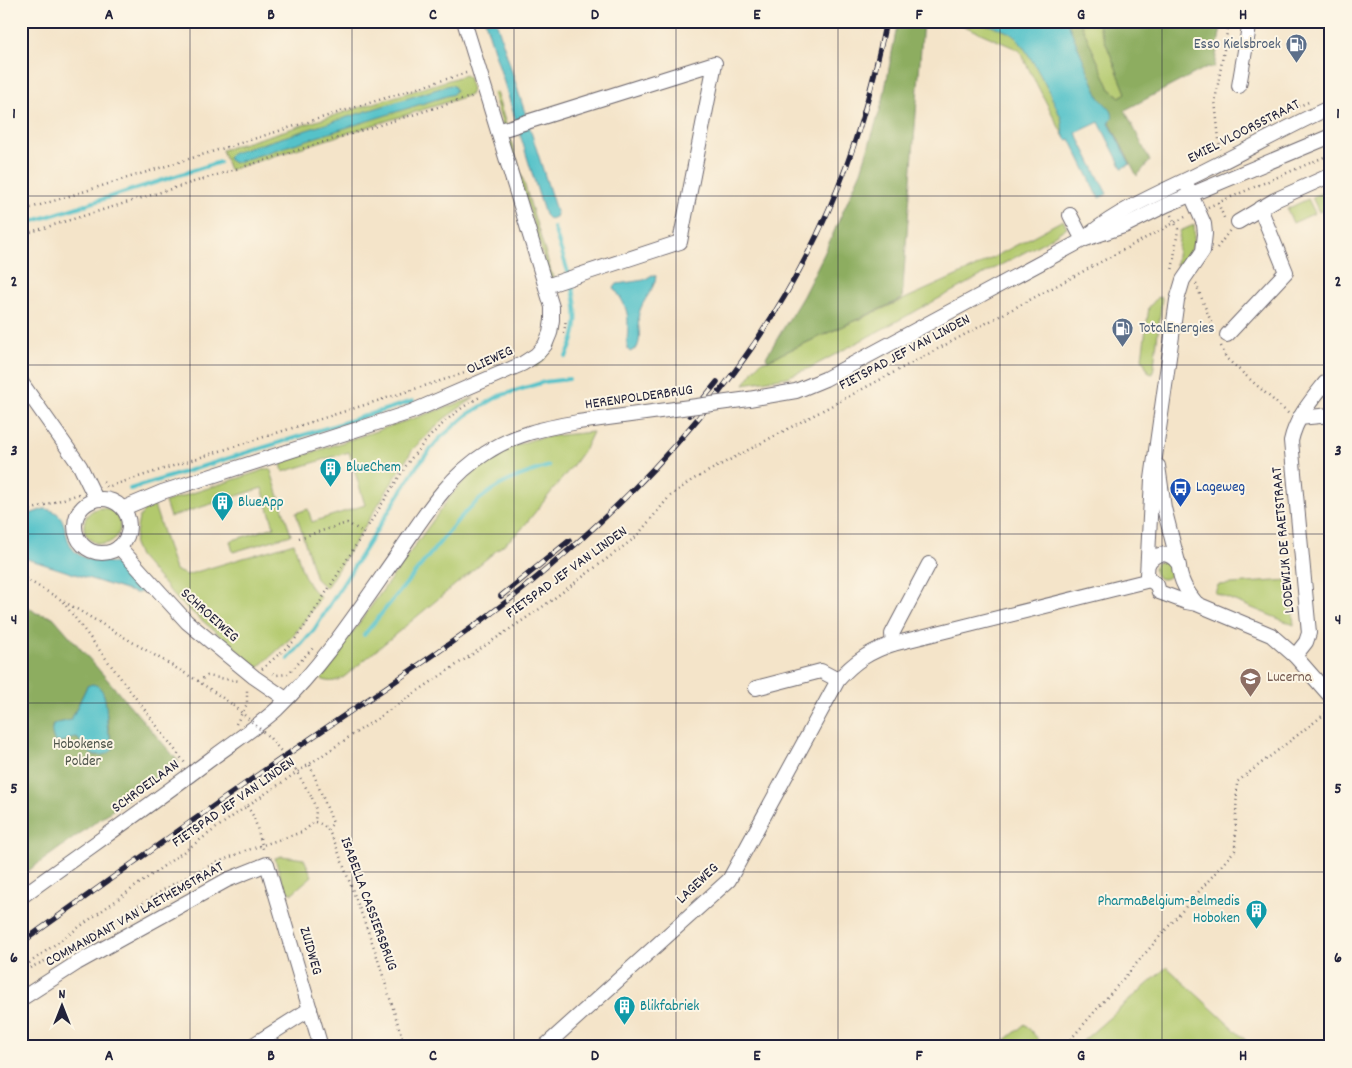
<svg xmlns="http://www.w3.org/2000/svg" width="1352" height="1068" font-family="Dekko,sans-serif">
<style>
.green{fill:#b2c96d;stroke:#6a7654}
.forest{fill:#8dad60;stroke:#58684e;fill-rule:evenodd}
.water{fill:#54c2c9;stroke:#3b7282}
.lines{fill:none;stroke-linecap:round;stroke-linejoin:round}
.stream{stroke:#54c2c9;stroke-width:4}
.minor-casing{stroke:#6c666d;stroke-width:16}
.path{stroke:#6c666d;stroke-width:2.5;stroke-dasharray:1 4;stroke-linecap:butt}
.minor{stroke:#fff;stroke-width:14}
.rail-casing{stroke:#22223b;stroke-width:5.5}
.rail{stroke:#fcf5e5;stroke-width:4;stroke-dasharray:11;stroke-linecap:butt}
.minor-bridge-casing{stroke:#6c666d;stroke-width:16;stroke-linecap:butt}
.path-bridge{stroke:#6c666d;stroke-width:2.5;stroke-dasharray:1 4;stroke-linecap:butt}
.minor-bridge{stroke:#fff;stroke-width:14}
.grid{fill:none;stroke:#22223b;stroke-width:1;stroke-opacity:0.55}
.labels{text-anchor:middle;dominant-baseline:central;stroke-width:4;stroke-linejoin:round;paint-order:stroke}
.service-label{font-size:15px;fill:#4e5e75;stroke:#fcf5e5;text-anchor:end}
.street-label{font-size:15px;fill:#22223b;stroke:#fcf5e5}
.culture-label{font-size:15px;fill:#0d838f;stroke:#fcf5e5;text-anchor:start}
.transit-label{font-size:15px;fill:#164399;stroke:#fcf5e5;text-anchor:start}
.education-label{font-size:15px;fill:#785e54;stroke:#fcf5e5;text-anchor:start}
.park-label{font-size:15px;fill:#4d544a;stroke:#fcf5e5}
.neatline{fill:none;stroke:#22223b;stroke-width:2}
.grid-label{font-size:16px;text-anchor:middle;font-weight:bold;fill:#22223b}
</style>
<rect width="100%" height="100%" fill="#fcf5e5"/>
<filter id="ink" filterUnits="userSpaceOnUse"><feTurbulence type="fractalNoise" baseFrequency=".02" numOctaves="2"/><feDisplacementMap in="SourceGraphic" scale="10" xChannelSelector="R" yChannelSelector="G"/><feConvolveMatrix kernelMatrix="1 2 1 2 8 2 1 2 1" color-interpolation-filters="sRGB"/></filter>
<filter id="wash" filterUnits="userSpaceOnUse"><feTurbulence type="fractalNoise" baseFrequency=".0096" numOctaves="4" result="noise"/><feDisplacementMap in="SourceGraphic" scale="20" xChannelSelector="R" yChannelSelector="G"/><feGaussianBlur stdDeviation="1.12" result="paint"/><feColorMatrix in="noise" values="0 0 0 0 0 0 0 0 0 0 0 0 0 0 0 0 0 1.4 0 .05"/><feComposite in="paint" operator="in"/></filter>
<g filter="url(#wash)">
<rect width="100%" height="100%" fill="#f4e4c9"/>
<g class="green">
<path d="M953,21H1000L1026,35L1076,133L1067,140L1064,137L1019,50Z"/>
<path d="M1078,21H1097L1126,93L1120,97L1110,89L1081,24Z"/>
<path d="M465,75L468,77L472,90L470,95L229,170L222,150Z"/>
<path d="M496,92L562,307C564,332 555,351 536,367L534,365C552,352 561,333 560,311L493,93Z"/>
<path d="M1331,189V206L1319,212L1312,197Z"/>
<path d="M1308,199L1315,213L1293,223L1287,209Z"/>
<path d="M1063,220L1067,227L1051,238L812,367L787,377L744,384L760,362L768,360L974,268Z"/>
<path d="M1194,225C1195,242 1193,258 1176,265L1180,231Z"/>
<path d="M1158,297L1162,298L1153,374L1149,373L1142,358L1149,307Z"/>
<path d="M474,398L445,418L413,449L326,588L316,579L296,513L308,509L312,522L365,505L349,452L283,472L281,463Z"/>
<path d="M593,432L586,447L573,465L520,531L344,677C336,681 332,683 323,680L321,676L452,494C475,469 502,448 535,439C554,435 574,434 593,432Z"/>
<path d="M270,468L291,535L233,552L230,541L274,527L262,488L170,517L165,502Z"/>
<path d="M154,505L175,570L186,575L294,543C300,562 303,585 321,597L294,635L258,668L177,599L139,556L134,544L139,518L147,507Z"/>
<circle cx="102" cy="526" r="18"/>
<circle cx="1163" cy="570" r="9"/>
<path d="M1289,580L1294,625L1215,593L1218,585Z"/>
<path d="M282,856L304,859L312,876L291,894L290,892H287L284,889L275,858Z"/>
<path d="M1167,967L1253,1047H1076Z"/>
<path d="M1025,1024L1045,1047H997Z"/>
</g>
<g class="forest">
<path d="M898,21H923L902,299L768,360L766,357L803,296L824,254L861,171L883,100Z"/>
<path d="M1058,21H1078L1081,24L1110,89L1120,97L1126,93L1097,21H1222L1214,68L1207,67L1125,110L1150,161L1137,176Z"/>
<path d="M21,601L36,613L53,617L179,762L21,876ZM87,686L104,695L109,732L111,737L97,756L91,754L77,738H69L64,741L53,738L52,726L54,724L71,720Z"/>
</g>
<g class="water">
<path d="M485,21H496L557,214L556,217L549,219L545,215Z"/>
<path d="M976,21H1067L1099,97C1105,106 1119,112 1109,123L1130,164L1122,168L1099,122L1076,133L1107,194L1099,198L1070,139L1067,140C1060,134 1064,126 1061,118C1054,100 1029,50 1015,37C1005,28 988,26 976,21Z"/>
<path d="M450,85L454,86L456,90L453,94L234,163L228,159L230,154Z"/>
<path d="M652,275L656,276C654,291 643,299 639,313C636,325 643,335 637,348L630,352L627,349C627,320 633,314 614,288L617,284L644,280Z"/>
<path d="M44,509C68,511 62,530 71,546C82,565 104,558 120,566C129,571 137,583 144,591L138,593H135L21,557V517Z"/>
<path d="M92,684C110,686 105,717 108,730C110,737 113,742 113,749C107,756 100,756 91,754L77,738C69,738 63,743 55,742C52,736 50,729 54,724L71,720L87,686Z"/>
</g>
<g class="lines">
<g class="stream">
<path d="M21,225L220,162"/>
<path d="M554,228L569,275"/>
<path d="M566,357C579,332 579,309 571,282"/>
<path d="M130,489L413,401"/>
<path d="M364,635L459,519C488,488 509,478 549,466"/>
<path d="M288,659L314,630L417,466L439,439L467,415L499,396L544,382L569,379"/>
</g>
</g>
</g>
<g filter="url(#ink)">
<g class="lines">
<defs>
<g id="minor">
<path d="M1239,86L1250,21"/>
<path d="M498,131L715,63L680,242L546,286"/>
<path d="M1185,181L1204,224L1205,234L1203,251L1183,280L1177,300L1152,479L1147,575L1150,580L1157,585L1159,592L1186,602L1197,604L1271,635L1295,656L1331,697"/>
<path d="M1070,215L1083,240"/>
<path d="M1238,222L1275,200L1331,175"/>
<path d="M1091,233C1125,206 1169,189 1208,169C1249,149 1289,126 1331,107"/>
<path d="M1227,335L1286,272L1260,208"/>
<path d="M21,382L80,466L96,499"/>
<path d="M749,399L796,391L825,379L1083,240L1124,226L1166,205L1331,136"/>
<path d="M1299,418L1331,415"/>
<path d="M1158,466L1164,508L1179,566C1180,581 1187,592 1197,604"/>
<circle cx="102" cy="526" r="27"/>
<path d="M124,508L162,492L411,412L522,364L536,355L545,345L550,333L552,320V307L464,21"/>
<path d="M119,547L187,622L254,677L286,699"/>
<path d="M1148,564C1155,552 1168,551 1177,562"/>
<path d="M893,644L892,634L929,564"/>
<path d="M1295,656L1306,642L1309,633L1291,441C1296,418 1310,402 1325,383L1331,380"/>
<path d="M756,688L821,671L838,680"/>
<path d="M21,897C84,851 149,806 211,759C232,743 257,727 277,709C326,662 363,603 402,548C426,513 449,476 486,453C514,434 545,428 578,422"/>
<path d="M21,999L77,963L227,880L267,864L321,1047"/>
<path d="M250,1047L310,1009"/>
<path d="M544,1047L729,880L838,680C854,662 870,651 893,644L1150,580"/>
</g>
</defs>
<use href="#minor" class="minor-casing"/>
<g class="path">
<path d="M1236,139L1283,113L1311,101"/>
<path d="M1220,149L1215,101L1229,21"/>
<path d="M1218,203L1225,220"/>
<path d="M1208,207L1331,154"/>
<path d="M21,211L466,73"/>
<path d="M1171,215L1178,229L1172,272"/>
<path d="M21,235L474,96"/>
<path d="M1217,248L1230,230"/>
<path d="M1196,284L1215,332"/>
<path d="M564,333L566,319"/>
<path d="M1221,346L1226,358L1289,414"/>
<path d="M103,482L107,487L465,373"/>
<path d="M21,513L79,494"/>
<path d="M299,538L347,523L365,533"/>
<path d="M21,576L198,681L233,705"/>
<path d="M63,602L185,763"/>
<path d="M262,669L293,642L307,623L409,461C429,436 451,412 480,397"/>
<path d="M273,673L276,675L288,674L313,648"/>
<path d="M198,681L207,676L239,681"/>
<path d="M236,724L247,704V688"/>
<path d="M310,765L333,823L328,829"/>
<path d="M312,798L316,810L315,822"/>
<path d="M247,806L254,817L264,852"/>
<path d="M315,822C326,824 330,833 335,843L375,950L405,1047"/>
<path d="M281,839L302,832L315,822"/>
<path d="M21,969L247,806L541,608L636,537L670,496L692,480L1187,216"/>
<path d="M21,972L64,952L175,883L211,865L245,851"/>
<path d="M1064,1047L1235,850L1237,782L1330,710"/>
</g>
<use href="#minor" class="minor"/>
<defs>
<g id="rail">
<path d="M690,415L717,382"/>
<path d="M501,596L569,541"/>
<path d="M21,943C115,876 209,808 304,743C378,692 454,644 524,588C650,486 764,359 829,209C856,149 873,86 886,21"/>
</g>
</defs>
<use href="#rail" class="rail-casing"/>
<use href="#rail" class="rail"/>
<defs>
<path id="minor-bridge" d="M578,422L749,399"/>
</defs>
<use href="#minor-bridge" class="minor-bridge-casing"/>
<g class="path-bridge">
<path d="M233,705L270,738L294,767L312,798"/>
<path d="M245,851L281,839"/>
</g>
<use href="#minor-bridge" class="minor-bridge"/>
</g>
</g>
<path class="grid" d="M190,21V1047M352,21V1047M514,21V1047M676,21V1047M838,21V1047M1000,21V1047M1162,21V1047M21,196H1331M21,365H1331M21,534H1331M21,703H1331M21,872H1331"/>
<defs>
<symbol id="fuel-pin" viewBox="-11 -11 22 30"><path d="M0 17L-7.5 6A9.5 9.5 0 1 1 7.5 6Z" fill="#5c6f8a" stroke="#fcf5e5"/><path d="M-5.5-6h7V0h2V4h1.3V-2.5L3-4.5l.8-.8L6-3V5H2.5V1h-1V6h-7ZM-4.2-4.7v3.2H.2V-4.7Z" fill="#fff"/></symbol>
<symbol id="building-pin" viewBox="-11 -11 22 30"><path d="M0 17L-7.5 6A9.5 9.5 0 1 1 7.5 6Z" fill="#0f9aa8" stroke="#fcf5e5"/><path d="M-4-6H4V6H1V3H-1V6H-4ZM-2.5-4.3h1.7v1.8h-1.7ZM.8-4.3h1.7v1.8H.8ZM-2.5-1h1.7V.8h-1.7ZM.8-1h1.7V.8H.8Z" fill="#fff"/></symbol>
<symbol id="bus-pin" viewBox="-11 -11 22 30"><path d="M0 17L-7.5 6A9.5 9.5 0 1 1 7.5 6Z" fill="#1a4fb4" stroke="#fcf5e5"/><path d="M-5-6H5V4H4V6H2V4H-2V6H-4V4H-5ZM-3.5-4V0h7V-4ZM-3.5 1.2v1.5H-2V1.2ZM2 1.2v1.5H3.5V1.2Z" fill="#fff"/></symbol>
<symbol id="school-pin" viewBox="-11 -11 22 30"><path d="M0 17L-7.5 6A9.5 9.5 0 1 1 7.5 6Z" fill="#8d6e63" stroke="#fcf5e5"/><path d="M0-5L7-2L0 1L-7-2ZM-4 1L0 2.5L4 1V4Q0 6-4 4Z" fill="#fff"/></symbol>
</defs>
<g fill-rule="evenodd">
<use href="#fuel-pin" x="1284" y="32" width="25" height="34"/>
<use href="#fuel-pin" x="1110" y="316" width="25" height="34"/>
<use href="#building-pin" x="318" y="456" width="25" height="34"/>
<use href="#bus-pin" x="1168" y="476" width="25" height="34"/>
<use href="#building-pin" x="210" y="490" width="25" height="34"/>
<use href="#school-pin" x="1238" y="666" width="25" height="34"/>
<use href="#building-pin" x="1244" y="898" width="25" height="34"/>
<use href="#building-pin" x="612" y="994" width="25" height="34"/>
</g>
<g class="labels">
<g class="service-label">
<text x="1281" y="45">Esso Kielsbroek</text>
<text x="1139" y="329" text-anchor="start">TotalEnergies</text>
</g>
<g class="street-label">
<text transform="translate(1244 132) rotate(-27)">EMIEL VLOORSSTRAAT</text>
<text transform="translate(905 353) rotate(-28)">FIETSPAD JEF VAN LINDEN</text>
<text transform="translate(490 361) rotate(-25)">OLIEWEG</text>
<text transform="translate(639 398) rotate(-8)">HERENPOLDERBRUG</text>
<text transform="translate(1284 540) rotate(-95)">LODEWIJK DE RAETSTRAAT</text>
<text transform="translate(567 573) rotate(-36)">FIETSPAD JEF VAN LINDEN</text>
<text transform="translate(209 616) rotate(42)">SCHROEIWEG</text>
<text transform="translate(146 787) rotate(-36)">SCHROEILAAN</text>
<text transform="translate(234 803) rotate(-35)">FIETSPAD JEF VAN LINDEN</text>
<text transform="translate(698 884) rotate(-44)">LAGEWEG</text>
<text transform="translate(368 904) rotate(70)">ISABELLA CASSIERSBRUG</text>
<text transform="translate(135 915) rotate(-29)">COMMANDANT VAN LAETHEMSTRAAT</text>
<text transform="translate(310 951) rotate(74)">ZUIDWEG</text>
</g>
<g class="culture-label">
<text x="346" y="468">BlueChem</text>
<text x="238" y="503">BlueApp</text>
<text x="1240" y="902" text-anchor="end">PharmaBelgium-Belmedis<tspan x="1240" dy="17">Hoboken</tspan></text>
<text x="640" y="1007">Blikfabriek</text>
</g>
<g class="transit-label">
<text x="1196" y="488">Lageweg</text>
</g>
<g class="education-label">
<text x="1267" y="678">Lucerna</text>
</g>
<g class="park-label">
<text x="83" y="745">Hobokense<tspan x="83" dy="17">Polder</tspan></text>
</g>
</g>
<rect width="1352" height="1068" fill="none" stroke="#fcf5e5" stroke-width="55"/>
<g transform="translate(62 1006)" stroke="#fcf5e5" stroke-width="4" paint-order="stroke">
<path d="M0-4L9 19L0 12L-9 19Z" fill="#22223b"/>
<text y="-8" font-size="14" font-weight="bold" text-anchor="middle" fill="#22223b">N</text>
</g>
<rect x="28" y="28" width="1296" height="1012" class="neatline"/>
<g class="grid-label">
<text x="109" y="19">A</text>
<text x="271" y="19">B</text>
<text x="433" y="19">C</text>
<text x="595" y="19">D</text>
<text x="757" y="19">E</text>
<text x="919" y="19">F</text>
<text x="1081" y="19">G</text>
<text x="1243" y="19">H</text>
<text x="14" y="118">1</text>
<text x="1338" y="118">1</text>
<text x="14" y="286">2</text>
<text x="1338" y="286">2</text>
<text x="14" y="455">3</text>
<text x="1338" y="455">3</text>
<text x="14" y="624">4</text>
<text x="1338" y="624">4</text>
<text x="14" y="793">5</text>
<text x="1338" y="793">5</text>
<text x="14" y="962">6</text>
<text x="1338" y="962">6</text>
<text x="109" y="1060">A</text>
<text x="271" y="1060">B</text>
<text x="433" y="1060">C</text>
<text x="595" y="1060">D</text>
<text x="757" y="1060">E</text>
<text x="919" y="1060">F</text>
<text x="1081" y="1060">G</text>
<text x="1243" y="1060">H</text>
</g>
</svg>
